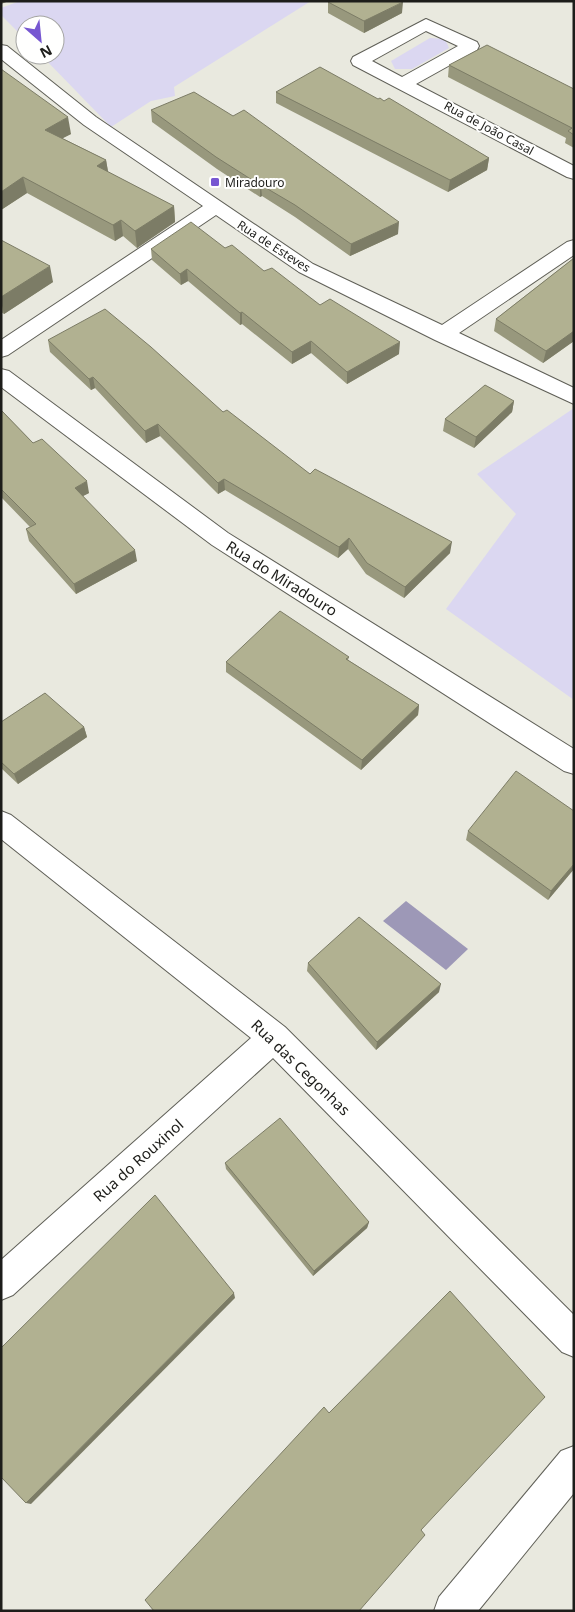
<svg xmlns="http://www.w3.org/2000/svg" width="575" height="1612" font-family="'Noto Sans',sans-serif">
<style>
.green{fill:#dbd7f1}
.water{fill:#9d98b7}
.lines{fill:none;stroke-linecap:round;stroke-linejoin:round}
.minor-casing{stroke:#5f5f57;stroke-width:2}
.minor{fill:#fff;fill-rule:evenodd}
.wall{fill:#98987d}
.shaded-wall{fill:#7c7c66}
.building{fill:#b1b191;stroke:#7c7c66}
.poi-dot{fill:#7757d1;stroke:#fffffe;stroke-width:2}
.labels{text-anchor:middle;dominant-baseline:central;stroke-width:4;stroke-linejoin:round;paint-order:stroke}
.far-street-label{font-size:12px;fill:#1d1d1a;stroke:#fffffe}
.far-poi-label{font-size:12px;fill:#1d1d1a;stroke:#fffffe;text-anchor:start}
.street-label{font-size:15px;fill:#1d1d1a;stroke:#fffffe}
</style>
<rect width="100%" height="100%" fill="#e9e9df"/>
<g class="green">
<path d="M20,1H311L174,87L175,96L151,101L111,127L41,55H55V25H25V39L1,15V8Z"/>
<path d="M430,38L445,39L449,48L412,69H395L391,61Z"/>
<path d="M574,408V700L446,609L516,514L477,474Z"/>
</g>
<path class="water" d="M406,901L468,949L446,970L383,921Z"/>
<g class="lines">
<defs>
<g id="minor">
<path d="M426,19L477,42L479,46L477,50L416,84L574,166V179L567,177L353,65L351,61L353,57ZM426,31L458,46L402,77L372,61Z"/>
<path d="M1,45L7,46L96,117L313,264L442,325L567,242L574,240V255L459,333L574,388V404L435,340L299,272L216,215L8,355L1,357V340L203,206L84,125L1,59Z"/>
<path d="M1,369L9,371L228,533L574,749V774L564,771L212,545L1,387Z"/>
<path d="M1,811L11,815L285,1027L574,1315V1357L562,1352L273,1058L13,1295L1,1300V1260L251,1038L1,839Z"/>
<path d="M574,1446V1493L478,1611H434L439,1597L561,1451Z"/>
</g>
</defs>
<use href="#minor" class="minor-casing"/>
<use href="#minor" class="minor"/>
</g>
<g class="wall">
<path d="M328,2L402,13L364,33L328,13Z"/>
<path d="M449,65L574,89V148L565,143L566,138L448,77Z"/>
<path d="M1,69L71,134L62,138L106,160L108,172L174,206L175,222L137,248L123,236L115,241L27,193L1,210Z"/>
<path d="M276,92L378,99L489,158L487,170L448,192L276,103Z"/>
<path d="M151,110L398,234L350,256L295,217L262,196L260,197L217,169L152,122Z"/>
<path d="M1,240L53,282L4,314L1,312Z"/>
<path d="M225,248L264,271L399,354L347,384L311,353L292,364L242,324L240,325L188,281L181,285L152,260L151,249Z"/>
<path d="M574,258V341L543,363L494,331L496,319Z"/>
<path d="M48,340L223,412L310,474L450,553L404,598L366,574L348,549L338,558L225,490L218,494L160,436L146,443L95,388L91,390L50,352Z"/>
<path d="M514,401L512,412L474,448L443,431L445,419Z"/>
<path d="M1,410L33,443L89,493L83,496L137,561L76,594L29,541L26,529L30,527L1,497Z"/>
<path d="M349,657L348,660L419,705L418,715L361,770L226,672V662Z"/>
<path d="M1,722L84,727L87,737L18,784L1,768Z"/>
<path d="M468,831L574,869L548,900L466,840Z"/>
<path d="M308,963L439,992L376,1050L307,971Z"/>
<path d="M225,1163L369,1222L367,1228L313,1276L226,1169Z"/>
</g>
<g class="shaded-wall">
<path d="M1,1H9L1,4Z"/>
<path d="M403,2L402,13L364,33V21Z"/>
<path d="M68,117L71,134L48,146L45,130Z"/>
<path d="M489,158L487,170L448,192L450,180Z"/>
<path d="M106,160L109,177L97,166Z"/>
<path d="M23,177L27,193L1,210V192Z"/>
<path d="M260,185H261L262,196L260,197Z"/>
<path d="M174,206L175,222L137,248L135,231Z"/>
<path d="M121,220L123,236L115,241L113,225Z"/>
<path d="M399,222L398,234L350,256L351,244Z"/>
<path d="M50,266L53,282L4,314L1,301V297Z"/>
<path d="M187,269L188,281L181,285L180,274Z"/>
<path d="M242,312V324L240,325V313Z"/>
<path d="M574,331V341L543,363L546,351Z"/>
<path d="M311,341V353L292,364V352Z"/>
<path d="M400,342L399,354L347,384V372Z"/>
<path d="M93,377L95,388L91,390L89,379Z"/>
<path d="M514,401L512,412L474,448L476,437Z"/>
<path d="M158,424L160,436L146,443L145,431Z"/>
<path d="M224,479L225,490L218,494V483Z"/>
<path d="M87,481L89,493L77,499L75,488Z"/>
<path d="M349,538L348,549L338,558L339,547Z"/>
<path d="M452,542L450,553L404,598L405,587Z"/>
<path d="M135,550L137,561L76,594L74,584Z"/>
<path d="M419,705L418,715L361,770L362,760Z"/>
<path d="M84,727L87,737L18,784L14,774Z"/>
<path d="M574,864V869L548,900L551,891Z"/>
<path d="M441,984L439,992L376,1050L377,1042Z"/>
<path d="M369,1222L367,1228L313,1276L314,1271Z"/>
<path d="M234,1293L235,1298L31,1504L26,1503Z"/>
</g>
<g class="building">
<path d="M330,1H402L403,2L364,21L328,2Z"/>
<path d="M487,45L574,89V135L568,131L572,128L449,65Z"/>
<path d="M320,67L378,99L380,98L384,101L389,98L489,158L450,180L276,92Z"/>
<path d="M1,69L68,117L45,130L106,160L97,166L174,206L135,231L121,220L113,225L23,177L1,192Z"/>
<path d="M194,92L233,116L244,110L399,222L351,244L295,205L261,185H260L216,157L151,110Z"/>
<path d="M191,222L225,248L232,245L264,271L272,268L320,305L330,299L400,342L347,372L311,341L292,352L242,312L240,313L187,269L180,274L151,249Z"/>
<path d="M1,240L50,266L1,297Z"/>
<path d="M574,258V331L546,351L496,319Z"/>
<path d="M105,309L151,347L223,412L227,410L310,474L315,469L452,542L405,587L367,563L349,538L339,547L224,479L218,483L158,424L145,431L93,377L89,379L48,340Z"/>
<path d="M485,385L514,401L476,437L445,419Z"/>
<path d="M1,410L33,443L42,439L87,481L75,488L135,550L74,584L26,529L36,524L1,489Z"/>
<path d="M280,611L349,657L346,659L419,705L362,760L226,662Z"/>
<path d="M45,693L84,727L14,774L1,762V722Z"/>
<path d="M516,771L574,811V864L551,891L468,831Z"/>
<path d="M359,917L441,984L377,1042L308,963Z"/>
<path d="M280,1118L369,1222L314,1271L225,1163Z"/>
<path d="M155,1195L234,1293L26,1503L1,1477V1348Z"/>
<path d="M450,1291L545,1397L421,1530L425,1535L359,1611H154L145,1600L324,1407L329,1413Z"/>
</g>
<rect class="poi-dot" x="210" y="177" width="10" height="10" rx="2.5"/>
<g class="labels">
<g class="far-street-label">
<text transform="translate(489 128) rotate(28)">Rua de João Casal</text>
<text transform="translate(274 246) rotate(33)">Rua de Esteves</text>
</g>
<g class="far-poi-label">
<text x="225" y="182">Miradouro</text>
</g>
<g class="street-label">
<text transform="translate(282 578) rotate(32)">Rua do Miradouro</text>
<text transform="translate(301 1067) rotate(44)">Rua das Cegonhas</text>
<text transform="translate(138 1160) rotate(-42)">Rua do Rouxinol</text>
</g>
</g>
<rect width="575" height="1612" fill="none" stroke="#1d1d1a" stroke-width="5"/>
<g transform="translate(40 40) rotate(153)"><circle r="24" fill="#fffffe" stroke="#a5a5a3"/>
<path d="M0-4L9 19L0 12L-9 19Z" fill="#7757d1"/>
<text y="-8" font-size="14" font-weight="bold" text-anchor="middle" fill="#1d1d1a">N</text>
</g>
</svg>
